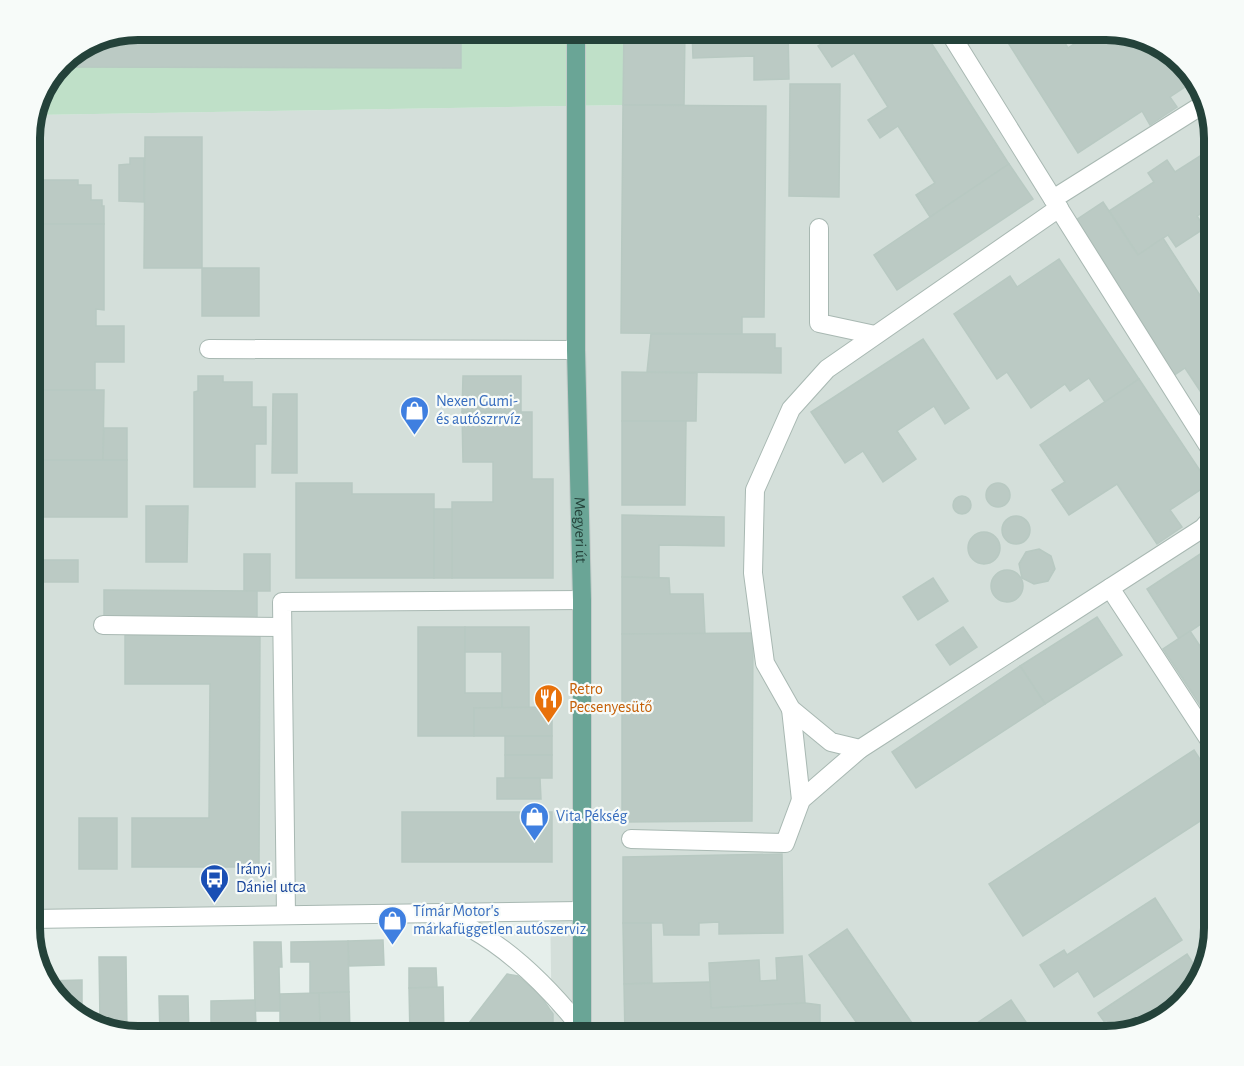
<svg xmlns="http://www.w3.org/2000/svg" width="1244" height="1066" font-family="'Alegreya Sans',sans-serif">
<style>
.built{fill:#d4dfda}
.green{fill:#bfe0c8}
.building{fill:#bbcac4;stroke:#b8c9c2;stroke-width:1.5}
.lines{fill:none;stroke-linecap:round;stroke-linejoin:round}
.minor-casing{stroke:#a8b8b2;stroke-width:20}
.major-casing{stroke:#c2cac8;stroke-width:20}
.minor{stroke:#fff;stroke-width:18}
.major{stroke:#6aa596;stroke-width:18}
.labels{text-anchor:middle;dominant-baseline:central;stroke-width:4.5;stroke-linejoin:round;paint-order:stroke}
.shop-label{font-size:16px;fill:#366cbe;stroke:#f7fbf9;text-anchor:start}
.street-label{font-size:16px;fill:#24423a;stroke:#f7fbf9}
.food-label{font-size:16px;fill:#c56008;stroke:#f7fbf9;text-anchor:start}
.transit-label{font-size:16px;fill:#164399;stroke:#f7fbf9;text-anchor:start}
.rim{fill:none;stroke:#24423a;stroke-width:8}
</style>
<rect width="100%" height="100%" fill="#e6efeb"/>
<path class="built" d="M624,30H1105L1177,57L1206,97L1214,139V927L1187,999L1147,1028L1105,1036H552L550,904L30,910V132L35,115L623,105Z"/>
<path class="green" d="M139,30H624L623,105L35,115L41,91L67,57Z"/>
<g class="building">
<path d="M139,30H461V68L60,67L67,57Z"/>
<path d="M624,30H685L684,105H623Z"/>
<path d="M692,30H788L789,79L754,80V56L693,58Z"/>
<path d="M825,30H923L1009,164L930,217L916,195L935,183L898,126L880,138L868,120L888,107L854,53L832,67L818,46L828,40L823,32Z"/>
<path d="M1000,30H1057L1068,48L1096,30H1105L1177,57L1194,81L1170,97L1177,107L1150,125L1142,111L1078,153Z"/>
<path d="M790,84H840L839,197L789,196Z"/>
<path d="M623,105L766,106L764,317H742V334L621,333Z"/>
<path d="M145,137H202V268H144Z"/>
<path d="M1214,147V205L1197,216L1205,228L1176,247L1168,235L1138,255L1109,211L1154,182L1148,173L1167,160L1175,172Z"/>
<path d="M130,158H144V202L119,201V165L130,164Z"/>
<path d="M1009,164L1033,199L897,290L874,255Z"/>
<path d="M30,180H78V185H91V200H102V206H104V224H30Z"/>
<path d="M1103,202L1138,255L1163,238L1214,317V412L1185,368L1173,376L1073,222Z"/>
<path d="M30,224H104V310L96,309V326H124V362H95V390H30Z"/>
<path d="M1059,259L1139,379L1105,402L1089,378L1070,391L1065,384L1031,408L1007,372L997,379L954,314L1010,276L1017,287Z"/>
<rect x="202" y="268" width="57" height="48"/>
<path d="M651,334H775V348H781V373L647,372Z"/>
<path d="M923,339L969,408L945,424L934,406L897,431L916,459L883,482L863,451L845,463L811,412Z"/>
<path d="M622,372L697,373L696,421H622Z"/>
<path d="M198,376H223V382H252V407H266V444H255V487H194V392L198,391Z"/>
<path d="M463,376H521V412H462Z"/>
<path d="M1139,379L1209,484L1170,510L1182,527L1157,544L1117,484L1069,515L1052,490L1065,482L1040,445Z"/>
<path d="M30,390H104L103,460H30Z"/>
<path d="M273,394H297V473H272Z"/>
<path d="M462,412H532V479H553V578H452V502H493V462H463Z"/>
<path d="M622,421H686L685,505H622Z"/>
<path d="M104,428H127V460H103Z"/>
<rect x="30" y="460" width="97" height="57"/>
<path d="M296,483H352V494H434V578H296Z"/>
<circle cx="998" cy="495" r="12"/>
<circle cx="962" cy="505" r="9"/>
<path d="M146,506H188L187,562H146Z"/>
<rect x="434" y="509" width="18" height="69"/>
<path d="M622,515L724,517V546L659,545V578L622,577Z"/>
<circle cx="1016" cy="530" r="14"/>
<circle cx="984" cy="548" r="16"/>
<path d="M1214,545V615L1179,639L1147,589Z"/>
<path d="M1039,549L1051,556L1055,569L1048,581L1034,584L1022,578L1019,564L1026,552Z"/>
<rect x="244" y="554" width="26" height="37"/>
<rect x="30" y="560" width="48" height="22"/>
<circle cx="1007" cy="586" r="16"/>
<path d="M622,577L669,578L670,594H703L705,634H622Z"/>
<path d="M933,578L948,601L918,620L903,597Z"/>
<path d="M104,590L257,591V618L104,617Z"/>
<path d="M1097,617L1122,655L1045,704L1020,666Z"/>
<path d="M418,627H465V693H502V708H474V736H418Z"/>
<path d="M465,627H529V708H502V652H465Z"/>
<path d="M963,627L977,647L950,665L936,645Z"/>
<path d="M1190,631L1214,667V726L1163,649Z"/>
<path d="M753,633L752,821L622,822V634Z"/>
<path d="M260,634L259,867H132V818H209L210,684H125V635Z"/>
<path d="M1020,666L1045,704L916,788L892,752Z"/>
<path d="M552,707V736H474V708Z"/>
<rect x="505" y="736" width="47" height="19"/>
<path d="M1194,750L1214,781V812L1023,936L989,884Z"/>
<rect x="505" y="755" width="47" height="23"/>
<path d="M497,778H540L541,799H497Z"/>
<rect x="402" y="812" width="150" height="50"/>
<rect x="79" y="818" width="38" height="51"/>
<path d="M782,854L783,933L719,934V922L699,923V935H664L663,923H623V857Z"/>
<path d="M1155,898L1182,940L1094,997L1078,971L1054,987L1040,965L1064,950L1067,955Z"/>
<path d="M623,923H651L652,983L624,984Z"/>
<path d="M847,929L921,1036H873L871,1034L866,1036L809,955Z"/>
<path d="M383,940L384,965L349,966L348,941Z"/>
<path d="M348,941L349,992L310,993V962H291V942Z"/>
<path d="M254,942H281L282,967H279L280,1011H255Z"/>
<path d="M1187,954L1198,971L1187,999L1147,1028L1113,1034L1098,1013Z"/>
<path d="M802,956L805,1003L711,1008L709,963L759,960L760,981L777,980L776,958Z"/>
<path d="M99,957H126L127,1032L100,1021Z"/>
<path d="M409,968H436L437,988H409Z"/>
<path d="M507,974L518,976L540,995L553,1014V1036H459Z"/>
<path d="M82,980V1015L67,1009L45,981Z"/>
<path d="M710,982L711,1008L805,1003L820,1005V1036H625L624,984Z"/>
<path d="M443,987L444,1036H410L409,988Z"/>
<path d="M349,992L350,1036H320L319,993Z"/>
<path d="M319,993L320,1026L280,1027V994Z"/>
<path d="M159,996H188L189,1036H160Z"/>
<path d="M255,1000L256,1027H250V1036H211V1001Z"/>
<path d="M1011,1000L1028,1025L1012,1036H958Z"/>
<path d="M320,1026V1036H281L280,1027Z"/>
<path d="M250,1027H280L281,1036H250Z"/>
</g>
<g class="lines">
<defs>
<g id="minor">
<path d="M948,30L1053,199L1207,102"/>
<path d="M1053,199L1214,455"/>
<path d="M1059,208L827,369L791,409L755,490L753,573L765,663L791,709L831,742L860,749L1203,528L1214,515"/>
<path d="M819,228V323L875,335"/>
<path d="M209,349L576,350"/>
<path d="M1110,588L1214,747"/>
<path d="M103,625L282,627"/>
<path d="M791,709L801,800"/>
<path d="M631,839L785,843L801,800L860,749"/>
<path d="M286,915L282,602L582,600"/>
<path d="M441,917C451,920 462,923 472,929C516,954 551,990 582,1029"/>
<path d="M30,919L581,911"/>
</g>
<g id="major">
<path id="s1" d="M576,30V350L582,600V1036"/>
</g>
</defs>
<use href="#minor" class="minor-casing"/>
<use href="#major" class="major-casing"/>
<use href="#minor" class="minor"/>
<use href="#major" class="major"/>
</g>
<defs>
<symbol id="shop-pin" viewBox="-11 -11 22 30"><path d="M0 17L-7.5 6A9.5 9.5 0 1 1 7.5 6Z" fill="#3f7fe0" stroke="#f7fbf9"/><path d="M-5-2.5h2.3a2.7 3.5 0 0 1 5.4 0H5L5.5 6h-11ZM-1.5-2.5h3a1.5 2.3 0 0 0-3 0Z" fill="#fff"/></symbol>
<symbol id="restaurant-pin" viewBox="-11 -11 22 30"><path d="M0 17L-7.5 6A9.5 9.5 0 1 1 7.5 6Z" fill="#e8710a" stroke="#f7fbf9"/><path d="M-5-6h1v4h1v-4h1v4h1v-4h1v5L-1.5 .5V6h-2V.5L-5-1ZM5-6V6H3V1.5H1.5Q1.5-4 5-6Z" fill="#fff"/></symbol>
<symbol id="bus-pin" viewBox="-11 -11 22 30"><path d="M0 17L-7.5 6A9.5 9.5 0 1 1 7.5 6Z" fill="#1a4fb4" stroke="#f7fbf9"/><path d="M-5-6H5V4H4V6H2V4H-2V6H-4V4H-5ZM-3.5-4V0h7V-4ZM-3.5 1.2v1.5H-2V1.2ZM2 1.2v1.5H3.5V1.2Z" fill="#fff"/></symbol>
</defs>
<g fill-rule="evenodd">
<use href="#shop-pin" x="398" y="394" width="33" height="45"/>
<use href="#restaurant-pin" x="532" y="682" width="33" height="45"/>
<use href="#shop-pin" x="518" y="800" width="33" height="45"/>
<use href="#bus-pin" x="198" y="862" width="33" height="45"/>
<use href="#shop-pin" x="376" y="904" width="33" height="45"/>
</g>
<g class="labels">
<g class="shop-label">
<text x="436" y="401">Nexen Gumi-<tspan x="436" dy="18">és autószrrvíz</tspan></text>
<text x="556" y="816">Vita Pékség</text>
<text x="413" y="911">Tímár Motor's<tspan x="413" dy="18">márkafüggetlen autószerviz</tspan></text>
</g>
<g class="street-label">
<text stroke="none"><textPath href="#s1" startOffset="500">Megyeri út</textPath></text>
</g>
<g class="food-label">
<text x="569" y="689">Retro<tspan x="569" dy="18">Pecsenyesütő</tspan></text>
</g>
<g class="transit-label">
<text x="236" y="869">Irányi<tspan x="236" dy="18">Dániel utca</tspan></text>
</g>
</g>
<path d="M0 0H1244V1066H0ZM138 40H1106A98 98 0 0 1 1204 138V928A98 98 0 0 1 1106 1026H138A98 98 0 0 1 40 928V138A98 98 0 0 1 138 40Z" fill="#f7fbf9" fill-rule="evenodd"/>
<path class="rim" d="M138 40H1106A98 98 0 0 1 1204 138V928A98 98 0 0 1 1106 1026H138A98 98 0 0 1 40 928V138A98 98 0 0 1 138 40Z"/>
</svg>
